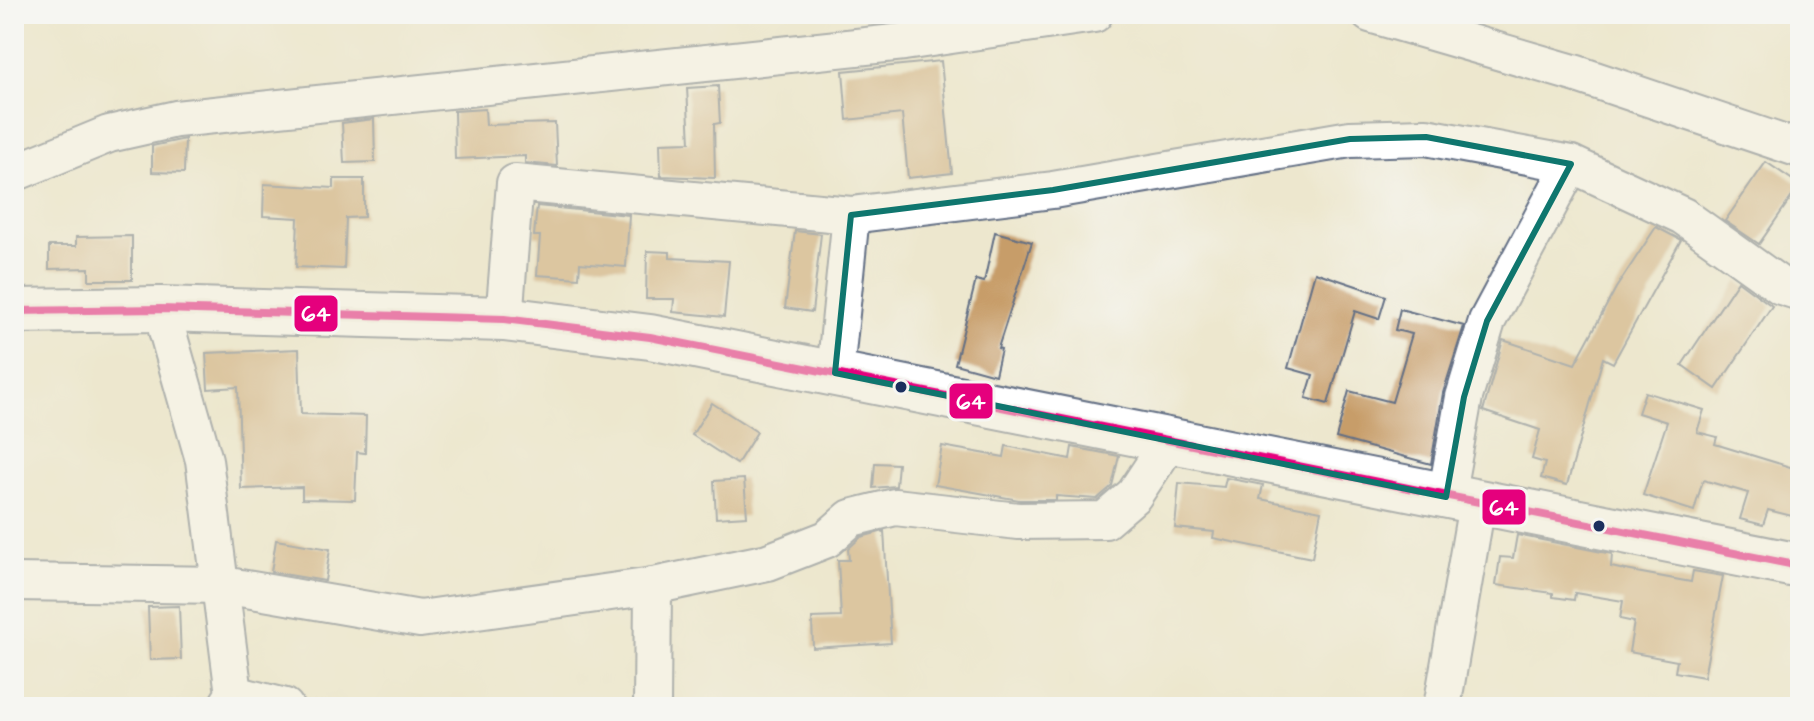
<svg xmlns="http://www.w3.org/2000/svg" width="1814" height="721" font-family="'Architects Daughter',sans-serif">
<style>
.building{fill:#c79d69}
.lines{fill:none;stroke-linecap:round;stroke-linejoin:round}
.minor-casing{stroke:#646f85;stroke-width:40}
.major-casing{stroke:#646f85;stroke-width:48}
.minor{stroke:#fff;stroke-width:36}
.major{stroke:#fff;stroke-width:44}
.bus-1-casing{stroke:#f6f6f2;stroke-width:14}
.bus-1{stroke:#e5007d;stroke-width:8}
.marked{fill:none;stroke:#0f766e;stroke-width:6;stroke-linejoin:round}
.bus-dot{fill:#1b2f5e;stroke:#f6f6f2;stroke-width:3}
.line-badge{stroke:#f6f6f2;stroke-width:3}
.badge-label{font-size:22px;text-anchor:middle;font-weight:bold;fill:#fff}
</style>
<rect width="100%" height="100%" fill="#f6f6f2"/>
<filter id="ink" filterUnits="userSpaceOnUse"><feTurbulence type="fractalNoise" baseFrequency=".0125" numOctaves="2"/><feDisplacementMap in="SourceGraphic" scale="16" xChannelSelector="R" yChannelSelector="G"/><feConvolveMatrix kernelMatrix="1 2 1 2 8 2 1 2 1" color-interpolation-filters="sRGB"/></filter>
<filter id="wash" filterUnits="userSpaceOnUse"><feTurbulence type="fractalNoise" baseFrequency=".006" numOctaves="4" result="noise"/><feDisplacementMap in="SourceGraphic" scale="32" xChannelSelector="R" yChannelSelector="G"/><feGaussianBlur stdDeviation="1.8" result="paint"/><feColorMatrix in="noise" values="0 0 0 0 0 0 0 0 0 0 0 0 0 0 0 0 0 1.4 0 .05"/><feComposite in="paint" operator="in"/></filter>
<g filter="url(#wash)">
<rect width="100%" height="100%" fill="#ede7ce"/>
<g id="blocks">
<g class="building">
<path d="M941,61L952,173L908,178L902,114L847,120L843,71Z"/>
<path d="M718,86L720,123L714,124L715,178L661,176L660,143L690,142L687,88Z"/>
<path d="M485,109L486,125L555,123L557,166L525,163V156L455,159L454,111Z"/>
<path d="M374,119L375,162L344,163L342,123Z"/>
<path d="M185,139L184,173L152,172V146Z"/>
<path d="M1766,162L1800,185L1759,244L1725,221Z"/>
<path d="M334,179H364V217L346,218L344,269L296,267L298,218L263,216L264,184L334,188Z"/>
<path d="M537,206L629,215L626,267L580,263L579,278L537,275L540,236H534Z"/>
<path d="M1656,227L1681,240L1613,363L1603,358L1567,485L1541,478L1545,463L1532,459L1540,430L1483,411L1503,340L1575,364L1616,288Z"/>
<path d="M795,231L821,234L812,312L785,308Z"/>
<path d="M995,232L1032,242L998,348L1001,349L995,375L955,364L976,280L984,282Z"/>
<path d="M132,236V280H89V268L49,269V246H76V237Z"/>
<path d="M647,251L670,252V258L729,261L724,317L673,312L674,299H646Z"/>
<path d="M1315,272L1386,296L1379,319L1355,311L1328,404L1306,398L1313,375L1288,368Z"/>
<path d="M1738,281L1772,306L1716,389L1682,365Z"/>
<path d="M1400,309L1464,326L1443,393L1431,464L1336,438L1349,391L1392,402L1412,334L1395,330Z"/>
<path d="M299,349L301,414L366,416L365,453L357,452L355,500L302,499V487L241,489L238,387L208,389L206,353Z"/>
<path d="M1645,392L1704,410L1697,432L1717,437L1715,444L1800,470L1796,517L1768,510L1763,525L1740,519L1748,493L1703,480L1694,511L1643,495L1667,422L1638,413Z"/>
<path d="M712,403L757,432L737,464L692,435Z"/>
<path d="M942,446L1004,457L1006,446L1070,459L1072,447L1119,456L1112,486L1097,499L1056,496V500H1019L935,485Z"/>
<path d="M875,463L898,464L896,486L873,488Z"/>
<path d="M1226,478L1263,485L1260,499L1321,511L1312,558L1213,538L1214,532L1175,528L1179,483L1224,487Z"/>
<path d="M744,479L747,516L716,518L714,481Z"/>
<path d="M884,531L891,643L813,648L812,618L841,617L838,560H849L848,549L861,537Z"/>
<path d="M1517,535L1612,554L1611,567L1620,569L1691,582L1693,571L1723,576L1704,677L1675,672L1677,661L1629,652L1634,622L1620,619L1623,601L1575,593L1574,600L1553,597V593L1496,585L1500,557L1513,558Z"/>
<path d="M276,540L330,549L325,581L271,572Z"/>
<path d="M179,606L181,659L150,660L148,607Z"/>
</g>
</g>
</g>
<g filter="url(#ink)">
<use href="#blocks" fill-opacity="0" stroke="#646f85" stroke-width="2"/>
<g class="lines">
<defs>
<g id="minor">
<path d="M1370,14L1577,74L1800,149"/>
<path d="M14,173L109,134L176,119L904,42L1094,14"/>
<path d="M161,309L204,460L234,694L226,707"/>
<path d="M504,319L515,183L851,215L1053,190L1350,139L1426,137L1571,164L1683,216L1781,286L1800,292"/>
<path d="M835,373L851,215"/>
<path d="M1446,497L1464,397L1487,321L1571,164"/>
<path d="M14,582L223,585L420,619L653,586L768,562L827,539L851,518L895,507L1018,521L1105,520L1134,495L1171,439"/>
<path d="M234,694L285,707"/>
<path d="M652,707L653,586"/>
<path d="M1442,707L1477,504"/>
</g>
<path id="major" d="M14,311L161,309L504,319L650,337L1800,566"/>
</defs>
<use href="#minor" class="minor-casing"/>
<use href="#major" class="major-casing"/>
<use href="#minor" class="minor"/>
<use href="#major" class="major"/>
<defs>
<path id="bus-1" d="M14,311L161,309L504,319L650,337L1800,566"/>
</defs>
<use href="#bus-1" class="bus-1-casing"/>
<use href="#bus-1" class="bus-1"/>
</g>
</g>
<path d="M0 0H1814V721H0ZM1426,137L1571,164L1487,321L1464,397L1446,497L835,373L851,215L1053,190L1350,139Z" fill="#ede7ce" fill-opacity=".55" fill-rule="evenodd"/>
<path class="marked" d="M1426,137L1571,164L1487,321L1464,397L1446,497L835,373L851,215L1053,190L1350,139Z"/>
<g class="bus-dot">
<circle cx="901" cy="387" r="7"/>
<circle cx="1599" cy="526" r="7"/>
</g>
<g class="line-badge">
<rect x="293" y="294" width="46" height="39" rx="8" fill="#e5007d"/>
<rect x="948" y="382" width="46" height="38" rx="8" fill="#e5007d"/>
<rect x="1481" y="488" width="46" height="38" rx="8" fill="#e5007d"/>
</g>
<g class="badge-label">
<text x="316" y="321">64</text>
<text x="971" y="409">64</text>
<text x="1504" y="515">64</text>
</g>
<rect width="1814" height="721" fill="none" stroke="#f6f6f2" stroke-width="48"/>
</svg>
